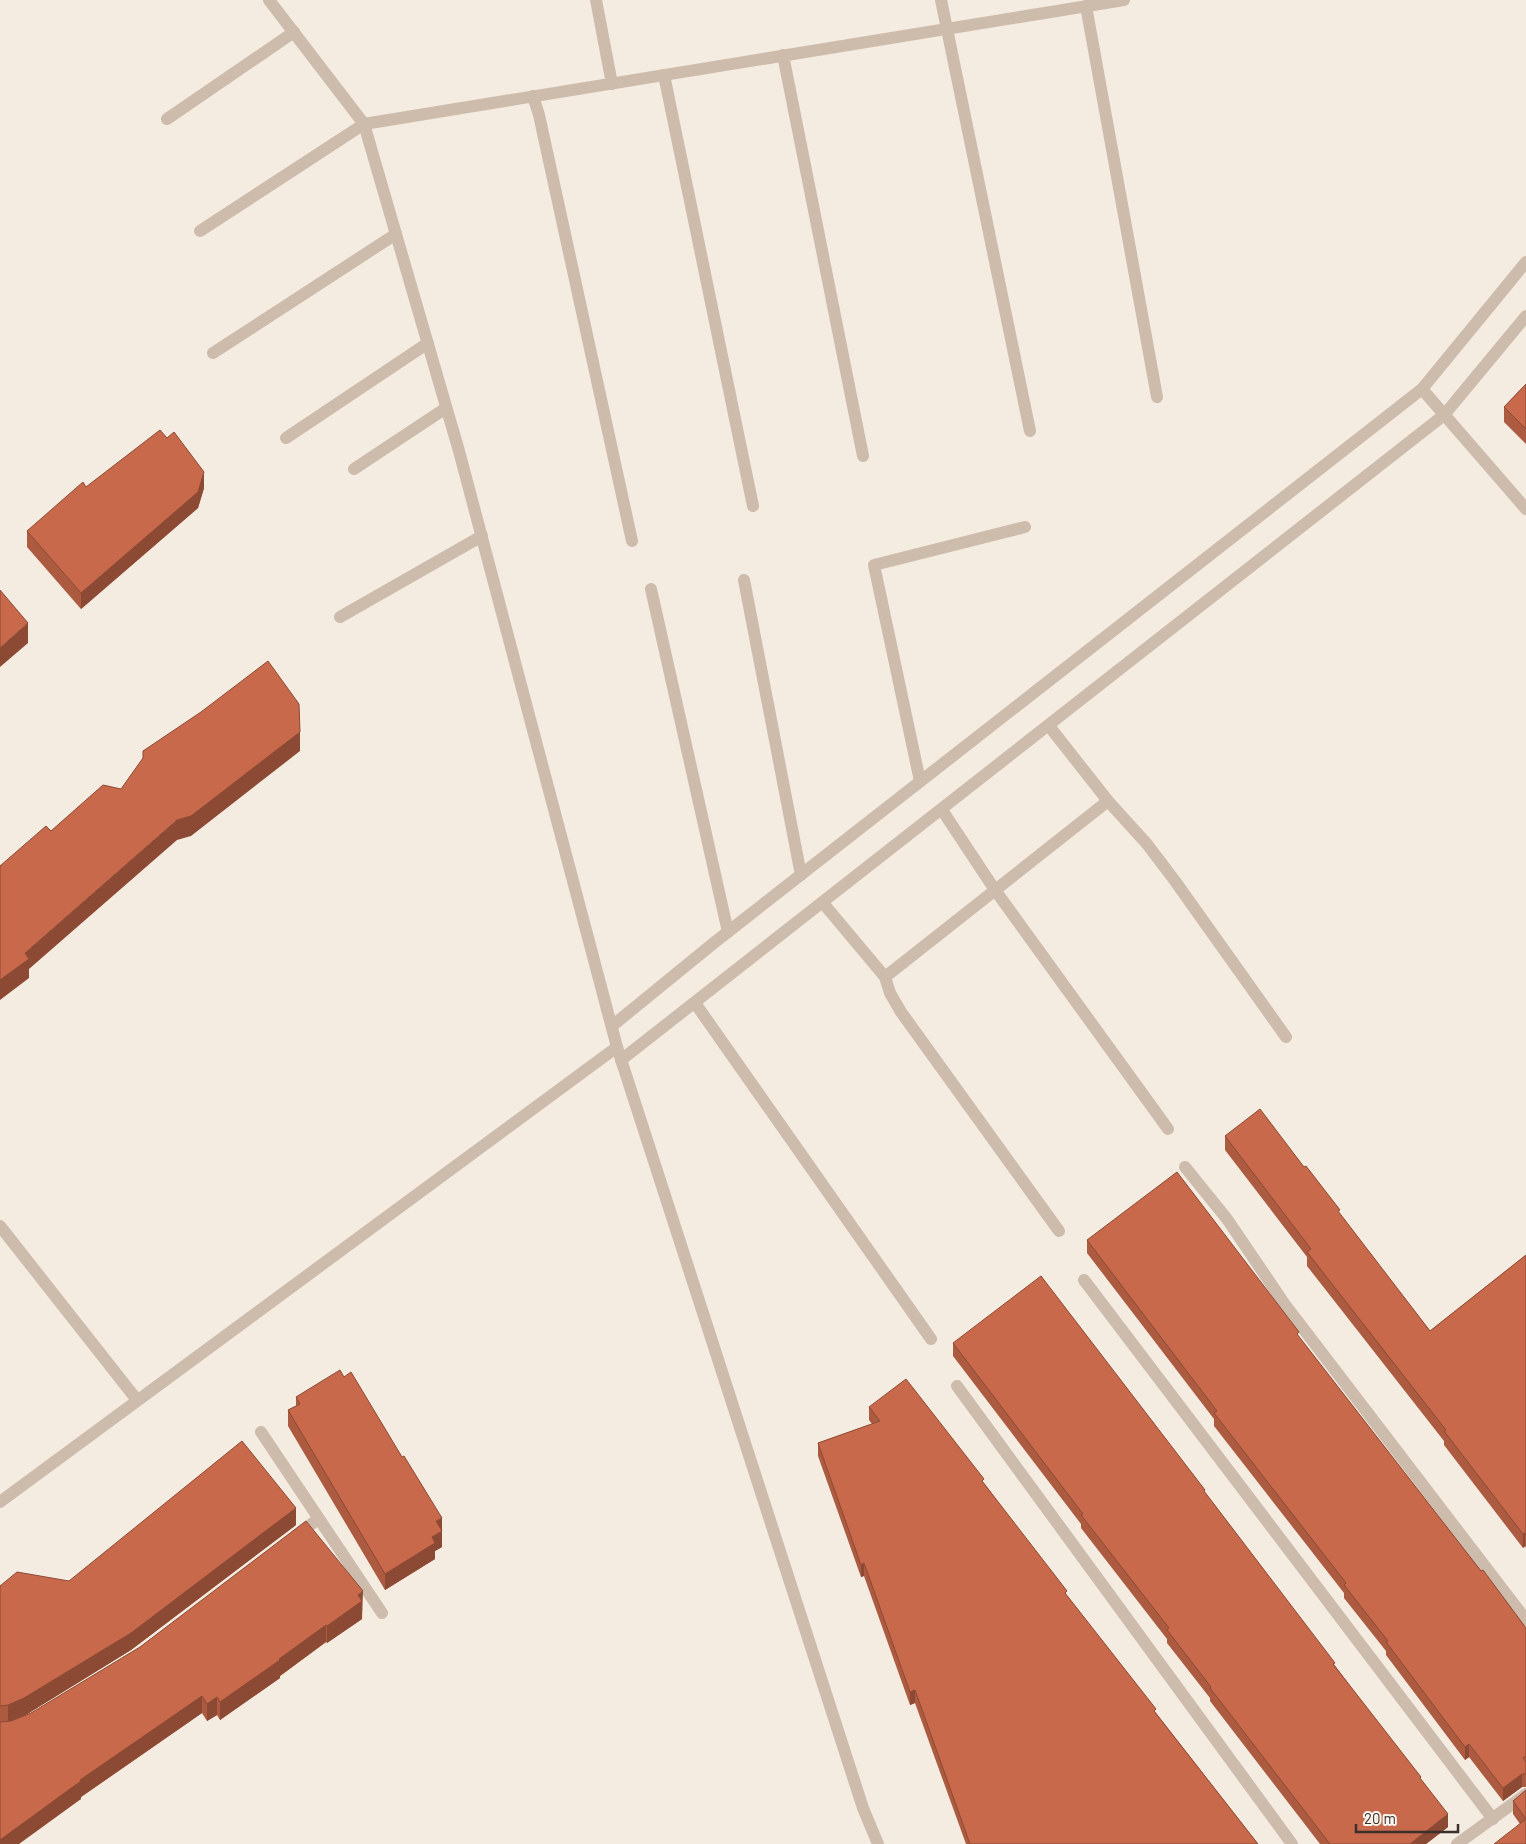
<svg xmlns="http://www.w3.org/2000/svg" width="1526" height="1844" font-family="Barlow,sans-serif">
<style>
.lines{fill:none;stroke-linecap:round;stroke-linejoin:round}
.minor{stroke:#cdbbac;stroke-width:12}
.wall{fill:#ac5a40}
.shaded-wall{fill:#8c4a34}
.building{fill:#c8694b;stroke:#8c4a34}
</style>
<rect width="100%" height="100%" fill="#f4ebe1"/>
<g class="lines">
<g class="minor">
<path d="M269,0L364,124L459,451L617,1047L863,1808L878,1844"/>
<path d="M596,0L612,84"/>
<path d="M941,0L1030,431"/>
<path d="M1086,6L1157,397"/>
<path d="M783,55L863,456"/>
<path d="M664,75L753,506"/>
<path d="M533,96L539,115L632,541"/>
<path d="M167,119L294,32"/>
<path d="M200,231L364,124L1124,0"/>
<path d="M213,353L396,234"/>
<path d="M1422,389L1526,509"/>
<path d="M286,438L428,343"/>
<path d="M354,469L446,408"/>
<path d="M744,580L801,875"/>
<path d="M651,589L728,932"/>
<path d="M340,617L482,536"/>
<path d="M1049,726L1108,801L1147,844L1175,881L1286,1037"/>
<path d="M920,781L874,565L1025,527"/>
<path d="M942,810L995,890L1168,1129"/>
<path d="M823,903L885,977L890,993L901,1012L1059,1231"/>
<path d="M885,977L1108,801"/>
<path d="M695,1003L931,1339"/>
<path d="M612,1026L715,942L1422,389L1526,262"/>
<path d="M621,1060L1444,415L1526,316"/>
<path d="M1185,1167L1227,1219L1286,1306L1526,1620"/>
<path d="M0,1226L137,1400"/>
<path d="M1084,1280L1493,1819"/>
<path d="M957,1386L1292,1844"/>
<path d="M261,1432L382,1613"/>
<path d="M0,1502L617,1047"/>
<path d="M296,1536L318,1519"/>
<path d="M1457,1844L1526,1794"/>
</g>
</g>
<g class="wall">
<path d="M1526,384V444L1504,422V407Z"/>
<path d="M86,487L204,488L198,508L81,609L27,547V531Z"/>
<path d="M1225,1136L1340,1215L1430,1331L1526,1255V1548L1525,1546L1523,1548L1444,1445V1441L1307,1266V1257L1225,1150Z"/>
<path d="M1087,1240L1299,1337L1481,1571L1526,1628V1787H1522L1503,1801L1469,1757L1465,1760L1386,1655V1651L1344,1598V1593L1214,1426V1419L1087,1253Z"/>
<path d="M953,1343L1205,1493L1421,1780L1448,1827L1426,1844H1320L1210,1701V1698L1167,1643V1639L1081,1528V1524L953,1356Z"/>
<path d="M296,1397L442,1530V1547L435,1551V1559L385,1590L288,1426V1410L296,1406Z"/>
<path d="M869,1407L984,1483L1067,1596L1156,1713L1258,1844H966L915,1703L910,1705L864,1576L861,1577L818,1456V1443L872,1424L869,1420Z"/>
<path d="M296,1525L131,1650L24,1716L363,1608L362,1609V1619L327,1643L326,1642L280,1676V1678L220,1720L217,1715L207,1721L202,1713L81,1797V1799L0,1844V1586L69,1581Z"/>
<path d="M1526,1790V1844L1520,1824L1513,1814V1801Z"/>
</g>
<g class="shaded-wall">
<path d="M204,472V488L198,508L81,609V593Z"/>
<path d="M28,623V643L0,667V648Z"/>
<path d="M300,732V751L191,836L177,840L29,969V978L0,1000V980L25,953L177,820Z"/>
<path d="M296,1508V1525L131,1650L24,1716L8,1722V1705Z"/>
<path d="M442,1518V1547L435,1551V1559L385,1590V1574L432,1537L436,1521Z"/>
<path d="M1525,1533V1546L1523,1548V1534Z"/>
<path d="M864,1563V1576L861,1577V1565Z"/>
<path d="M363,1591L362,1619L327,1643V1626L358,1595Z"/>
<path d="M326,1625V1642L280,1676V1678L220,1720V1702Z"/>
<path d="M915,1690V1703L910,1705V1692Z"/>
<path d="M202,1696V1713L81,1797V1799L19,1844H0V1840L80,1780Z"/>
<path d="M217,1697V1715L207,1721V1704Z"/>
<path d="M1469,1744V1757L1465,1760V1747Z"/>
<path d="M1522,1774V1787L1503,1801V1788Z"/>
<path d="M1448,1814V1827L1426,1844H1410Z"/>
</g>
<g class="building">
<path d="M1526,384V429L1504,407Z"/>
<path d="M160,430L167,438L174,432L204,472L198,492L81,593L27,531L83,482L86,487Z"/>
<path d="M0,590L28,623L0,648Z"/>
<path d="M268,661L299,704L300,732L191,816L177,820L25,953L29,959L0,980V866L46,826L51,831L103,785L121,789L143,758V751L201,712Z"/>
<path d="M1260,1109L1304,1167L1306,1166L1340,1210L1338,1211L1430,1331L1526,1255V1535L1525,1533L1523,1534L1444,1431L1446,1430L1307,1252L1311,1249L1225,1136Z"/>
<path d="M1177,1172L1299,1332L1297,1334L1481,1571L1483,1570L1526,1628V1756L1523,1758L1526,1762V1774H1522L1503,1788L1469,1744L1465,1747L1386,1642L1388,1641L1344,1585L1346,1583L1214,1413L1217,1411L1087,1240Z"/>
<path d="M1041,1276L1205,1490L1204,1491L1335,1663L1333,1664L1421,1777L1420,1778L1448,1814L1410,1844H1330L1210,1688L1211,1687L1167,1630L1169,1628L1081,1515L1083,1514L953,1343Z"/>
<path d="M340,1370L344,1377L351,1372L402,1457L404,1456L442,1518L436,1521L442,1531L432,1537L435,1543L385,1574L288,1410L300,1404L296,1397Z"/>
<path d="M906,1379L984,1479L982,1481L1067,1591L1065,1593L1156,1709L1154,1711L1258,1844H970L915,1690L910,1692L864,1563L861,1565L818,1443L880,1421L869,1407Z"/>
<path d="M242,1441L296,1508L131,1633L24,1698L8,1705L0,1706V1586L17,1572L69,1581Z"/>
<path d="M306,1521L363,1591L358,1595L362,1601L327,1626L326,1625L279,1659L280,1660L220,1702L217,1697L207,1704L202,1696L80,1780L81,1781L0,1840V1722L11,1721L31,1713L140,1647Z"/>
<path d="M1526,1790V1819L1513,1801Z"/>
<path d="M1526,1819V1844H1494Z"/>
</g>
<path d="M1356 1824v8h102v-8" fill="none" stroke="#3b302b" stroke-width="2.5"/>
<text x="1364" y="1824" font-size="15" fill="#3b302b" stroke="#fbf5ee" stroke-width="4" paint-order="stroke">20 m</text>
</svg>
